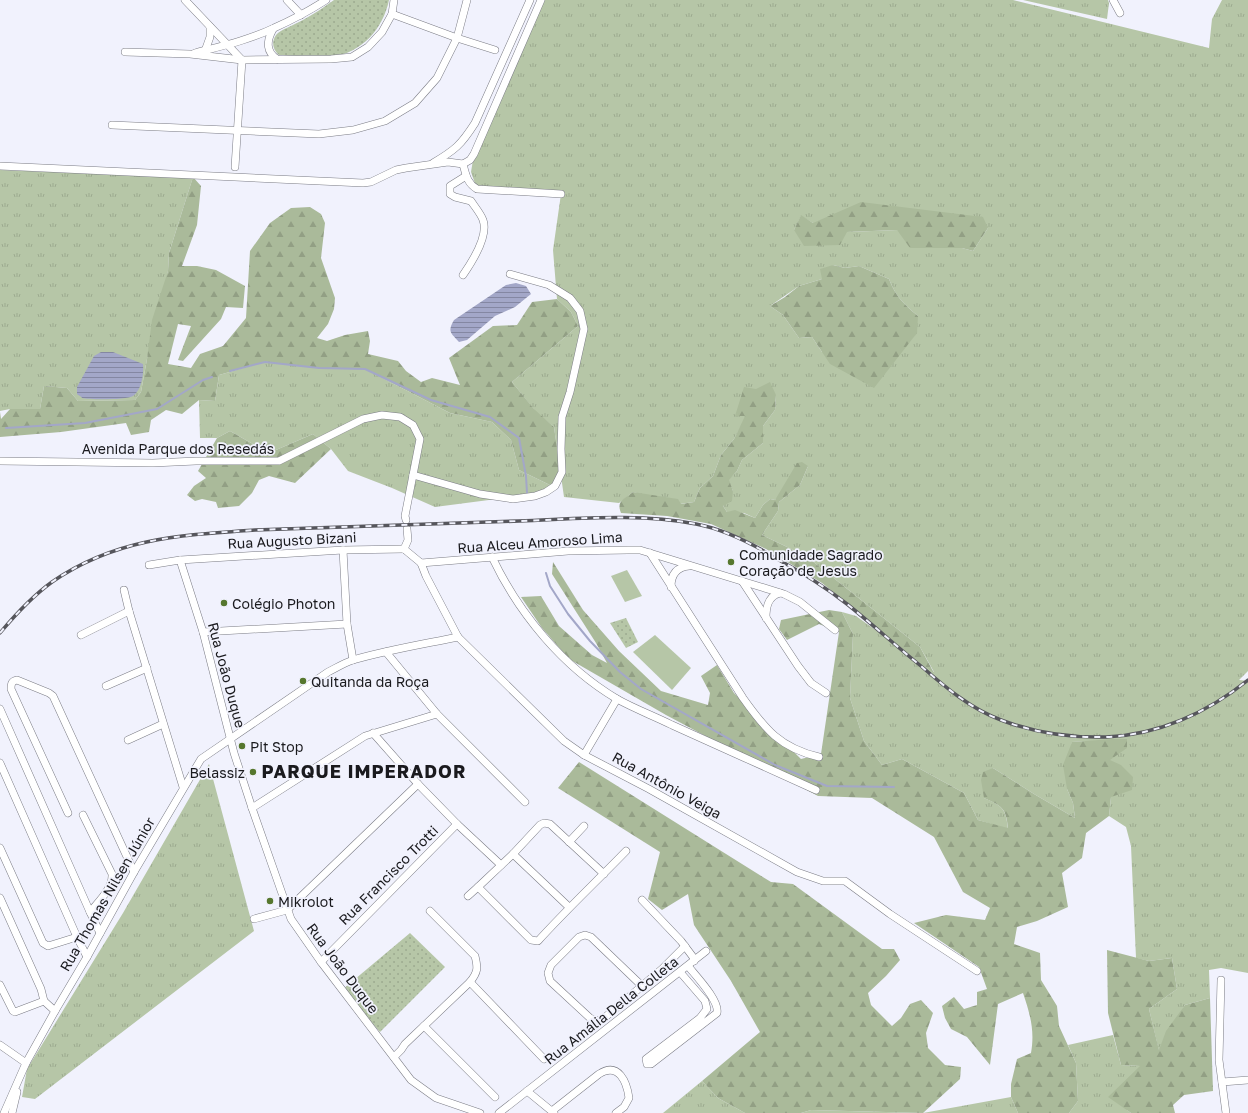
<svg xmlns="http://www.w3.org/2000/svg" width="1248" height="1113" font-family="'Golos Text',sans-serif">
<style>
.grass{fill:url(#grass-tufts);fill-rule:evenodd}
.forest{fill:url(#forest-firs)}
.park{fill:url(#park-dots)}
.pitch{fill:#b6c6a7}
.water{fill:url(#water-rules)}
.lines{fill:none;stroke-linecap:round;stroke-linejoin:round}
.stream{stroke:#a3a7c8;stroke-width:2}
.minor-casing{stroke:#7b7c85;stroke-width:8}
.minor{stroke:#fff;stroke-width:7}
.rail-casing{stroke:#56565c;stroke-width:3.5}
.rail{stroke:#f1f2fd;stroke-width:2;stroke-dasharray:6;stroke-linecap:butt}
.poi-dot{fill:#56772e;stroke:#f1f2fd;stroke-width:1.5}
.labels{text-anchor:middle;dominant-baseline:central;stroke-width:3.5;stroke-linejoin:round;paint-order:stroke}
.street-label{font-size:14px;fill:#1a1a1e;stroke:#f1f2fd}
.poi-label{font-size:14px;fill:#1a1a1e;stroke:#f1f2fd;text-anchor:start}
.district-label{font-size:18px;font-weight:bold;letter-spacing:1px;fill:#1a1a1e;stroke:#f1f2fd}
</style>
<defs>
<pattern id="grass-tufts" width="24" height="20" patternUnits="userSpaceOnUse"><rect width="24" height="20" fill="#b6c6a7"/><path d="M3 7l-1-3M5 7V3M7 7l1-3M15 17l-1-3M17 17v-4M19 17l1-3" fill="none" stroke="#9caa8f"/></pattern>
<pattern id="forest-firs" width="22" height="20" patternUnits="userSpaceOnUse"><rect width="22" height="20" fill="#aaba9a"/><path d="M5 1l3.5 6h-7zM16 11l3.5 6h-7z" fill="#929f84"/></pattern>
<pattern id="park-dots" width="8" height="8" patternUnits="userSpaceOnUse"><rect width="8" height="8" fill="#b6c6a7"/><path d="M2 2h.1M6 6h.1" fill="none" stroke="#9caa8f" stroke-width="1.8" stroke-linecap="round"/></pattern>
<pattern id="water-rules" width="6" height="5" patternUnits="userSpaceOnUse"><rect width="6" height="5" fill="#a3a7c8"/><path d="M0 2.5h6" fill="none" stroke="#8487a2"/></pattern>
</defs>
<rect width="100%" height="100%" fill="#f1f2fd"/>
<g class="grass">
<path d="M541,0H1013L1209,48L1212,19L1222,0H1248V671L1239,680L1248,681V973L1221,968L1209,970L1210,998L1185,1005L1159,1051L1149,1009L1177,989L1172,958L1149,961L1136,958L1131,846L1126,827L1109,816L1111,797L1109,760L1090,741L1072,742L1067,789L1073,803L1075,818L1034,794L993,768L984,798C1003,806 1006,809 1008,829L978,820L964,793L902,759L882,765L864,741L850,698L853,634L842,612L856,616L934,672L920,647L806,556L762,535L778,511L779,502L800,485L808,466L775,500L770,499L763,505L755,518L744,513L727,512L723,506L733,491L728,480L737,471L742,460L763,443V426L775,410L776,395L736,416H746L734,439L721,455L713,476L700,488L694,502L680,504L633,492L619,503L564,497L554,427L536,412L512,382L578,326L571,312L557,299L553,250L561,194L477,189L471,172L474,154ZM801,216L813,223L988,228L973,251L897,230L847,232L794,230ZM833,265L845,268L859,266L889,279C896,297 904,304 918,316L822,352L812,337L799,338L783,315L770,306L799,286L822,279Z"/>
<path d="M1023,0H1108L1109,3L1107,19Z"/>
<path d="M0,170L193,177L169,253L168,271L147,359L141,392L135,400L78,401L67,388L44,386L40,409H10L0,411Z"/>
<path d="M265,362L319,368L365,369L450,413L492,422L511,440L519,470L552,486L536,494L435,507L392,488L348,471L331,449L313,434L269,453L230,431L217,438H200L199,400L215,401L219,375Z"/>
<path d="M209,764L254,931L35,1099L22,1097L27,1069L123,913Z"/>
<path d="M1113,1035L1121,1065L1141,1066L1127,1110L1131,1113H1069L1078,1101L1076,1063L1068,1045Z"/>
<path d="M702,1081L718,1098L745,1113H663Z"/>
<path d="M1011,1097L1018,1113H801L811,1110L923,1113Z"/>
</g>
<g class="forest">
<path d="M193,177L201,186L197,225L182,266H197L216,270L245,286L243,308L226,307L221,319L183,361L178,360L191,326L178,324L168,364L191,368L200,354L223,346L246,318L250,251L270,223L291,208L310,207L321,214L325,223L321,258L335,298L334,309L328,324L317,338L327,341L345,335L368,331L370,341L368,354L398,361L406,371L421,382L432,378L460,385L449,358L493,326L517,325L532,302L557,299L571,312L578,326L512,382L534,409L554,427L561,475L552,486L519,470L511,440L492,422L450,413L365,369L319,368L265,362L219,375L215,401L199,400L182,414L166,410L151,420L149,432L131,435L126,423L61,432L0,437V412L1,419L10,409H40L44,386L67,388L78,401L135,400L141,392L147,359L152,320L168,271L169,253Z"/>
<path d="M861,202L983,217L988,228L973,251L962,248H910L897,230L847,232L840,245L804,246L794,230L801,215L813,223Z"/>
<path d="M833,265L845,268L859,266L889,279C896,297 904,304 918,316L917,333L874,388L830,364L812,337L799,338L783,315L770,306L785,297L799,286L822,279L820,269Z"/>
<path d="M770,382L776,395L775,410L763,426V443L742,460L737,471L729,480L733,491L732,501L723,506L727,512L735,510L755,518L763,505L770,499L775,500L797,463L802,462L808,466L800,485L779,502L778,511L762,535L806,556L920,647L934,673L911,656L822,583L766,549L711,524L667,516L621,513C616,501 624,499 633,492L678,499L681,504L694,502L700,488L713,476L721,455L734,439L745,416H735L744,387L756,389Z"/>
<path d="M230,431L269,453L313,434L331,449L295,483L269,476L259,480L252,493L239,506L218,508L216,502L202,499L195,501L187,495L194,486L206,478L198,471L217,438Z"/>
<path d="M553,562L583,610L619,651L661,691L708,705L710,693L701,676L717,665L734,693L801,759L821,754L839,632L819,624L787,640L779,629L781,620L829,610L842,612L853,634L850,698L864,741L882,765L902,759L964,793L978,820L1008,828C1006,808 1002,806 984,798L981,780L983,772L993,768L1034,794L1075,818L1073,803L1067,789L1063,765L1072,742L1112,739H1127V748L1110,760L1121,765L1133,777L1132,790L1111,797L1109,816L1086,833L1082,858L1062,873L1068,907L1037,921L1017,927L1014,944L1040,953L1041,980L1057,1006L1059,1026L1076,1063L1078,1101L1069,1113H1018L1011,1097V1084L1017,1059L1031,1053C1035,1030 1030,1014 1023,993L998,1004L990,1065L967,1037L951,1029L945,1018L942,1006L954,997L964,1009L977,1005V992L987,989L979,967L914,923L946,915L985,920L990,908L963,892L934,837L872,798L818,796L666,715L569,659L542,628L521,597L541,596L559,626L592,655L607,663L596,643L552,574Z"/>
<path d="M579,762L771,882L793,884L882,949H894L900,960L886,976L868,993L871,1005L892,1026L901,1018L910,1004L921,1000L933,1013L926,1033L928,1048L945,1065L961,1067L960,1079L923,1113L811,1110L801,1113H745L718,1098L702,1081L760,1032L731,981L694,925L688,894L662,910L648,899L660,852L558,788Z"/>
<path d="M1107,950L1149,961L1172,958L1177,989L1149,1009L1159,1050L1166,1031L1185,1005L1210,998L1213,1091L1184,1095L1173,1105L1175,1113H1131L1108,1097L1140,1066L1121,1065L1108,1013Z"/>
</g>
<g class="park">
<path d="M334,0H389C383,29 362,53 331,57C316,59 294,55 279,55C273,50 271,42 276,35C280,30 296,24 303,20C314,14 324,7 334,0Z"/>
<path d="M626,618L638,642L626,648L610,623Z"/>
<path d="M410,933L445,967L380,1032L342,990Z"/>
</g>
<g class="pitch">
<path d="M627,570L642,596L625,602L611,576Z"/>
<path d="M655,635L691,668L672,690L633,652Z"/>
</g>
<g class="water">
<path d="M516,283L526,286L531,294L515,307L495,316L467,340L459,342C451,333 447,332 454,320L506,285Z"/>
<path d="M101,352H113L143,364C144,373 142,390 133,396C127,400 90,400 82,398C82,397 78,395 77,394V387L94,356Z"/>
</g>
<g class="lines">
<g class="stream">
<path d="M230,371L265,362L319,368L365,369L431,400L490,417L519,438L526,476L527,493"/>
<path d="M6,428L85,423L157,409L203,380L212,377"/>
<path d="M546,573L550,586L568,614L590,641L620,672L641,689L775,765L827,786L894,787"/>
</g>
<defs>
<g id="minor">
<path d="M185,0L242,60L235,167"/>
<path d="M287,0L301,15"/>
<path d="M1113,0L1120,13"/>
<path d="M392,14L457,38L495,50"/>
<path d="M273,29C267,40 265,51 277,59"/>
<path d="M205,51L210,37V27"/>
<path d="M125,52L190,54L242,60L331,59L352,57L368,47L382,32L392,14L394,0"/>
<path d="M195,53C222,46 249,40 274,28C292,20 309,11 326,0"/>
<path d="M112,125L319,134L353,130L385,121L415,103L437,78L457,38L467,0"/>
<path d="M433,163C455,150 461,145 475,123L530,0"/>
<path d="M463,164C466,175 467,183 477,189L561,194"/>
<path d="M0,166L363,183L371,182L396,170L406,168L448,162L463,164L470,160L474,154L541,0"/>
<path d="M463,275C472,262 489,236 483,220C481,214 475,207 471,201L455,197L450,194V186L466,176"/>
<path d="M0,461L153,463L196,461H279L363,419L382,415L400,417L413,425L420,439L405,516L406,520"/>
<path d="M413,475L480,494L513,499L535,496L546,492L555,486L562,472L561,449L562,417L570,392L584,329L580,311L570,298L549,285L510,274"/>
<path d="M404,549L421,563L426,576L458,637L564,741L584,755L649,789L797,872L823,881H845L890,914L977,971"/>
<path d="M404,549L408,540L407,529"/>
<path d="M343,550L347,624L353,660"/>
<path d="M650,553L743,698C765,729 780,748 819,757"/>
<path d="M492,557C519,614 563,667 617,699C635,709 654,716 672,725C720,747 768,768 816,790"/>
<path d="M180,560L203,632L234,753L252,808L291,919L321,962L411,1080L436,1098L480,1113"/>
<path d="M421,563L568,551L628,550H640L784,594L800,602L835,630"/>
<path d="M149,565L180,560L343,550L404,549"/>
<path d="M742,581L798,666L811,683L826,693"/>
<path d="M671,587C671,575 676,567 689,566"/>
<path d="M124,590L129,611L183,787"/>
<path d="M766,618C766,607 768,596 780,593"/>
<path d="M203,632L347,624"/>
<path d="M81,635L129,611"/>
<path d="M386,652L437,714L525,802"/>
<path d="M106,686L147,668"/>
<path d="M0,709L90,912C99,901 113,888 112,874L83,815"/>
<path d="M373,733L418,784L457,824L501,865"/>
<path d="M128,740L163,724"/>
<path d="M584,755L617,699"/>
<path d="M0,763L77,937L87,957"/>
<path d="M252,808L365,736L437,714"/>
<path d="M68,813L11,689C11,683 12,681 17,680L49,693L53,696L134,872"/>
<path d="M569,842L584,826"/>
<path d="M0,848L43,943L48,946L77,937"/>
<path d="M513,854L569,907"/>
<path d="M604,874L550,824L544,823L540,825L513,854L478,887L531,940L538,941C566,910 597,881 626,851"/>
<path d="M468,896L478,887"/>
<path d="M0,898L41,989L44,1001L55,1011"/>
<path d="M642,900L681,941L693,957L694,961"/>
<path d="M90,912L100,933"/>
<path d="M254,919L287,910L418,784"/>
<path d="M321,962L457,824"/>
<path d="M680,972L705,1001L707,1009L700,1018L646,1059L647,1064H651L717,1013C720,1001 696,976 688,966"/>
<path d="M1221,980L1219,1060L1226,1113"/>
<path d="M470,982L544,1059"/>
<path d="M0,985L13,1011L15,1012L44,1001"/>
<path d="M641,985L591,937L585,935L579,937L551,965L548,973L550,981L590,1018L596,1021L603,1019L662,969L685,946"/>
<path d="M424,1026L495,1097"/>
<path d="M0,1045L26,1063"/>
<path d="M394,1057L401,1050L405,1044L470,982C478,972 478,968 475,956L430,911"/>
<path d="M1222,1082L1248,1080"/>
<path d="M527,1091L554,1113"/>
<path d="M552,1111L599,1074C619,1061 627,1083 629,1098L624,1107L616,1113"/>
<path d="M4,1113L26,1063L55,1011L87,957L134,872L201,759L328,672C336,668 344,663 353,660C387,650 424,644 458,637"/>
<path d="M12,1113L17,1092"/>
<path d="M499,1113L706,951"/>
</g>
</defs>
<use href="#minor" class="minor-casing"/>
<use href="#minor" class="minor"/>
<defs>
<path id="rail" d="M0,633C15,615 34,595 52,582C116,538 181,535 255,530C343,527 431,524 519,521C578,519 637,513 696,524C723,529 755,545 779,560C803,573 825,587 847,604C872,624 896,646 921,666C945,687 971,709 1001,720C1035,733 1070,738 1106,737C1158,735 1207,713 1248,680"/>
</defs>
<use href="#rail" class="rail-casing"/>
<use href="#rail" class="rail"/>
</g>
<g class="poi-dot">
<circle cx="731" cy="562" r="4"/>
<circle cx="224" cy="603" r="4"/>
<circle cx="303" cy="681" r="4"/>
<circle cx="242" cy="746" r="4"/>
<circle cx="253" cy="772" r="4"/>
<circle cx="270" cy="901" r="4"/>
</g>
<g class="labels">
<g class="street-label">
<text x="178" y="448">Avenida Parque dos Resedás</text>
<text transform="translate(292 540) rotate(-3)">Rua Augusto Bizani</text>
<text transform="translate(540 542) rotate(-4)">Rua Alceu Amoroso Lima</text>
<text transform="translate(227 675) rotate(75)">Rua João Duque</text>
<text transform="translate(667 785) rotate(29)">Rua Antônio Veiga</text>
<text transform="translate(388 875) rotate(-45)">Rua Francisco Trotti</text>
<text transform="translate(107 894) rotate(-60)">Rua Thomas Nilsen Júnior</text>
<text transform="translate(343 968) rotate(53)">Rua João Duque</text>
<text transform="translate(611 1010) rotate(-38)">Rua Amália Della Colleta</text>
</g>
<g class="poi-label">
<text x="739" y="554">Comunidade Sagrado<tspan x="739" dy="16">Coração de Jesus</tspan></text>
<text x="232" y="603">Colégio Photon</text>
<text x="311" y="681">Quitanda da Roça</text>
<text x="250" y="746">Pit Stop</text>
<text x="245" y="772" text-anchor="end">Belassiz</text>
<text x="278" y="901">Mikrolot</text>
</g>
<g class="district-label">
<text x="364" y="771">PARQUE IMPERADOR</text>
</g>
</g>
</svg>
